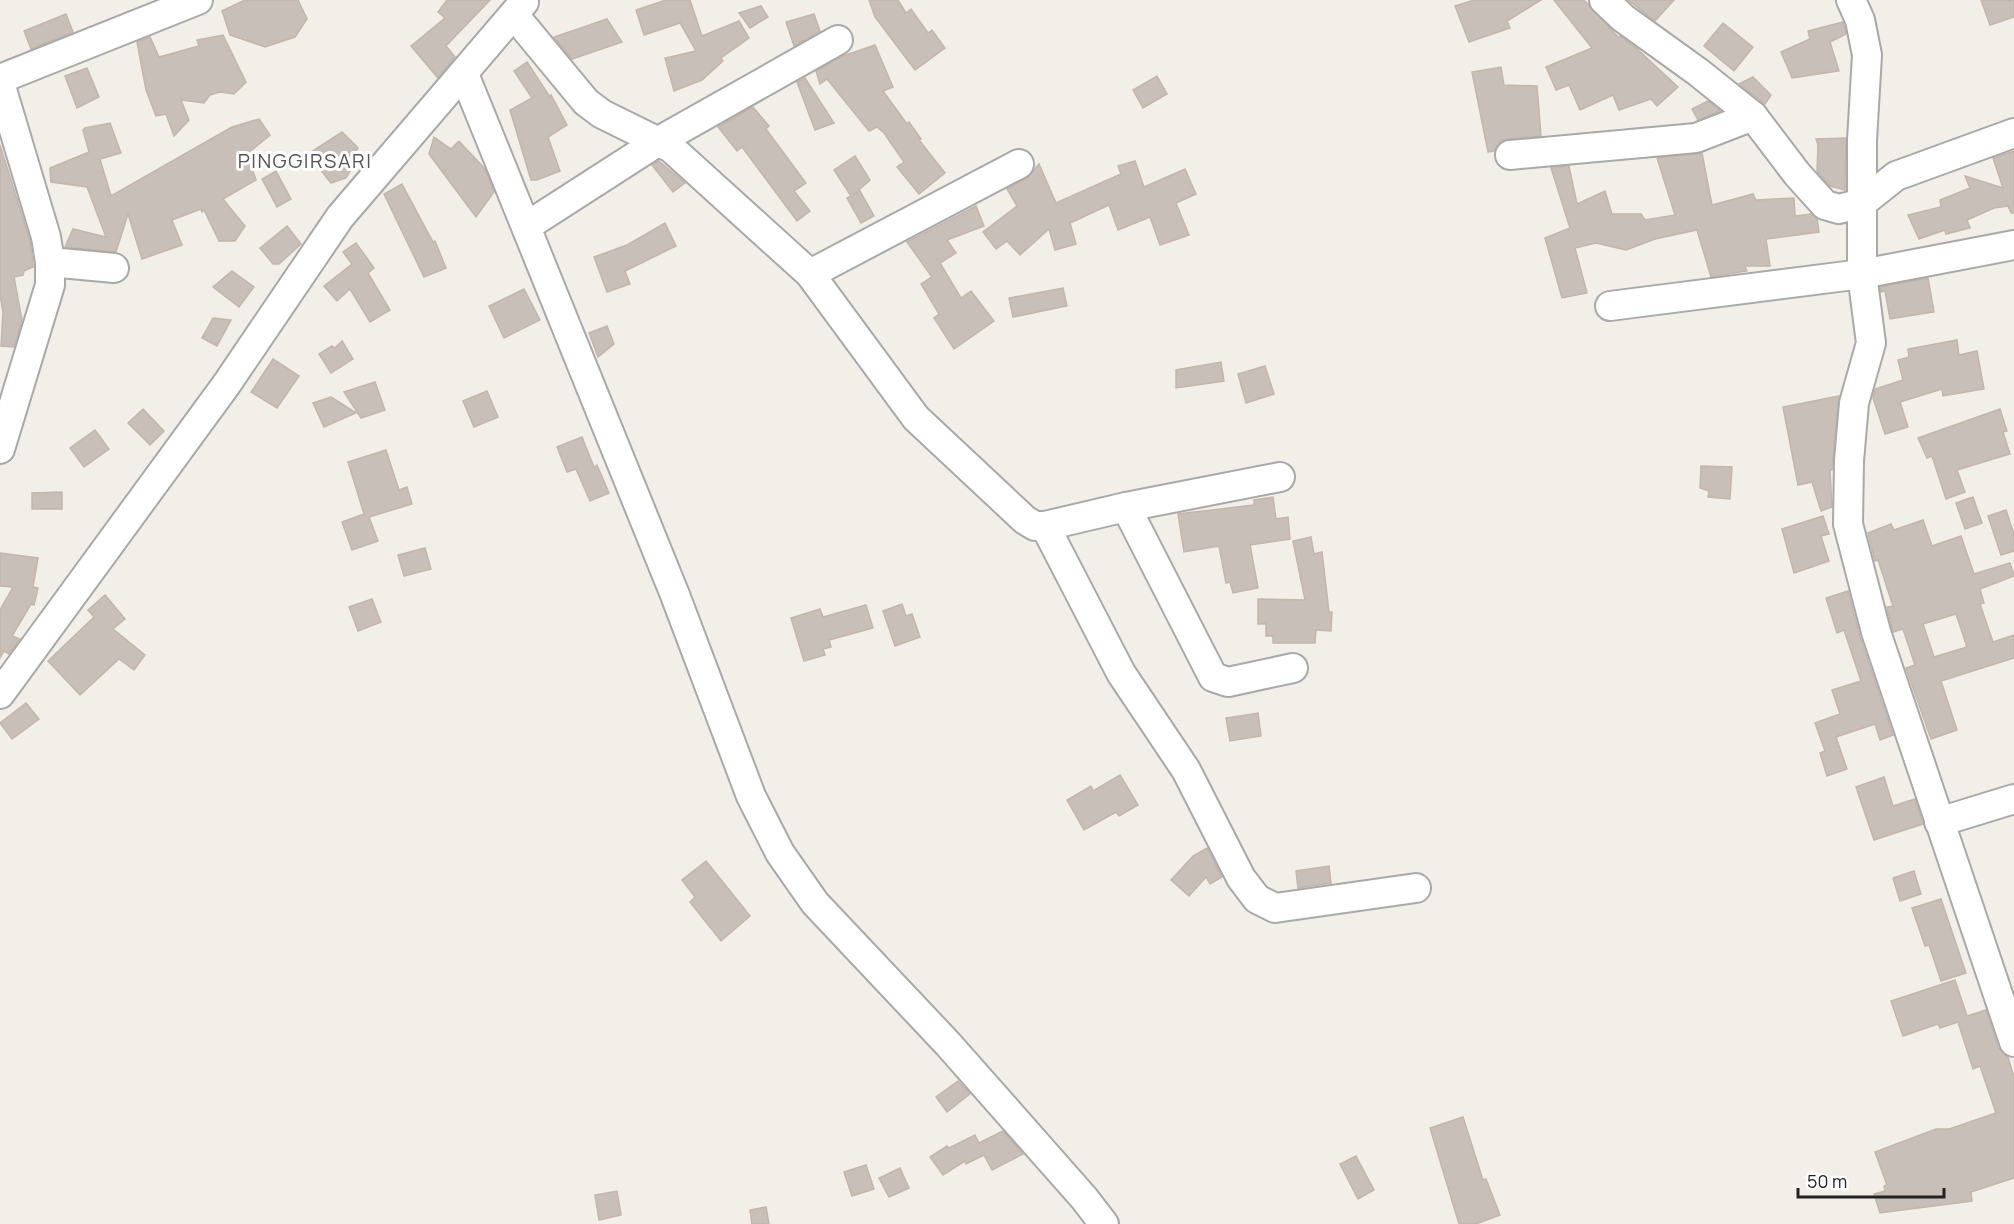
<svg xmlns="http://www.w3.org/2000/svg" width="2014" height="1224" font-family="Manrope,sans-serif">
<style>
.building{fill:#c7bfb8;stroke:#c4b6ab;stroke-width:1.5;fill-rule:evenodd}
.lines{fill:none;stroke-linecap:round;stroke-linejoin:round}
.minor-casing{stroke:#a9a9a9;stroke-width:32}
.minor{stroke:#fff;stroke-width:28}
.labels{text-anchor:middle;dominant-baseline:central;stroke-width:6;stroke-linejoin:round;paint-order:stroke}
.quarter-label{font-size:20px;letter-spacing:1.5px;fill:#555;stroke:#fff}
</style>
<rect width="100%" height="100%" fill="#f2efe9"/>
<g class="building">
<path d="M245,0H298L307,19L295,37L265,47L230,35L222,11Z"/>
<path d="M447,0H490L446,46L455,57L438,78L411,46L445,18L438,12Z"/>
<path d="M666,0H690L702,36L739,21L749,38L721,58L723,61L702,80L674,91L665,58L696,51L680,23L644,35L636,10Z"/>
<path d="M869,0H898L906,13L911,9L928,33L932,30L945,48L915,70L875,17Z"/>
<path d="M1474,0H1541L1507,21L1510,28L1469,42L1455,6Z"/>
<path d="M1554,0H1584L1619,38L1620,36L1636,48L1678,87L1657,106L1651,99L1619,110L1613,95L1580,110L1569,85L1556,90L1546,67L1592,48Z"/>
<path d="M1628,0H1674L1655,21Z"/>
<path d="M1981,0H2014V17L1990,25Z"/>
<path d="M761,6L768,17L750,28L739,13Z"/>
<path d="M66,14L73,32L31,49L24,31Z"/>
<path d="M814,14L820,31L794,46L786,22Z"/>
<path d="M607,19L622,42L572,59L554,37Z"/>
<path d="M1843,22L1846,34L1830,42L1839,71L1792,78L1781,52L1810,39L1808,31Z"/>
<path d="M1723,23L1753,47L1734,71L1704,46Z"/>
<path d="M223,35L246,82L234,94L220,92L210,95L204,103L181,100L189,120L174,136L166,114L156,116L146,90L137,42L150,37L159,57L199,46L197,40Z"/>
<path d="M875,45L893,87L883,91L907,124L909,122L921,139L919,140L945,173L919,194L897,167L904,162L884,133L877,127L869,131L827,79L820,84L816,71L843,56Z"/>
<path d="M527,62L550,97L551,95L567,125L548,137L560,171L537,180H531L510,110L532,98L514,71Z"/>
<path d="M1501,67L1504,85L1537,86L1541,136L1508,139L1500,142L1494,151L1488,152L1472,72Z"/>
<path d="M87,68L99,97L77,108L65,76Z"/>
<path d="M1157,76L1167,94L1143,108L1133,90Z"/>
<path d="M1753,77L1771,95L1765,104L1739,84Z"/>
<path d="M805,78L834,123L815,130L797,82Z"/>
<path d="M1708,101L1720,111L1698,120L1692,109Z"/>
<path d="M753,107L769,126L766,129L806,183L794,191L810,211L797,221L742,147L737,151L718,127Z"/>
<path d="M259,119L270,135L247,154L256,180L223,199L245,226L235,241H219L204,210L202,212L201,209L172,220L182,245L142,259L128,214L116,252L65,247L73,229L106,237L87,187L51,182L50,168L89,152L83,130L85,128L110,123L121,153L100,159L111,196L232,127Z"/>
<path d="M342,132L358,148L349,164L352,168L346,178L331,183L308,154Z"/>
<path d="M434,137L451,149L459,141L485,169L494,192L476,217L429,154Z"/>
<path d="M1846,138L1845,190L1830,186L1817,172L1818,145L1816,139Z"/>
<path d="M0,145L30,241L33,263V267L24,271L23,275L14,277L22,320L14,347L1,346L3,312L0,295Z"/>
<path d="M2014,151V213H2011L2008,206L1994,208L1967,220L1970,228L1946,234L1945,230L1919,239L1908,215L1941,207L1940,200L1970,188L1965,176L2003,188L1993,158Z"/>
<path d="M1702,153L1712,205L1753,194L1756,200L1794,198L1795,216L1811,214L1817,219L1819,232L1766,239L1770,266H1745L1747,271L1711,277L1697,230L1655,239L1626,250L1596,243L1575,248L1587,293L1562,298L1545,238L1570,228L1551,168L1569,166L1577,204L1605,191L1612,214H1641L1645,220L1675,215L1657,158Z"/>
<path d="M855,156L870,180L853,195L860,191L874,216L861,223L847,198L851,196L834,170Z"/>
<path d="M659,161L685,183L673,192L652,165Z"/>
<path d="M1135,161L1144,187L1185,169L1196,194L1176,203L1189,235L1160,245L1150,217L1118,230L1109,205L1070,223L1076,244L1055,250L1049,229L1020,255L1007,241L996,249L983,232L1017,206L1007,189L1027,178L1039,164L1056,203L1121,174L1118,166Z"/>
<path d="M276,171L291,199L277,207L262,179Z"/>
<path d="M402,184L433,242L435,241L446,268L424,277L384,194Z"/>
<path d="M976,206L984,226L947,240L956,253L940,263L961,298L971,291L994,321L954,349L934,318L939,314L921,284L932,277L907,242Z"/>
<path d="M665,223L676,246L625,271L630,284L607,292L594,257L627,245Z"/>
<path d="M287,226L301,244L279,264H273L260,248Z"/>
<path d="M356,243L374,268L368,273L390,310L370,322L350,289L337,301L324,286L352,264L343,252Z"/>
<path d="M232,271L254,287L239,307L213,287Z"/>
<path d="M1928,278L1934,312L1890,319L1885,291L1881,292L1880,287Z"/>
<path d="M1063,288L1067,306L1013,317L1009,298Z"/>
<path d="M524,289L540,320L504,338L489,306Z"/>
<path d="M213,318L231,320L217,346L202,338Z"/>
<path d="M607,326L614,344L598,357L589,333Z"/>
<path d="M1957,340L1959,355L1977,351L1984,389L1943,396L1942,389L1900,402L1908,427L1885,434L1873,398L1875,389L1903,380L1898,360L1909,357L1908,349Z"/>
<path d="M342,341L353,359L331,373L319,354L332,346L335,348Z"/>
<path d="M273,359L299,376L277,408L251,392Z"/>
<path d="M1221,362L1224,381L1176,388V370Z"/>
<path d="M1265,366L1274,394L1246,403L1238,374Z"/>
<path d="M375,382L385,410L361,418L344,392Z"/>
<path d="M487,391L498,417L474,427L463,401Z"/>
<path d="M1839,396L1832,470H1830L1832,507L1821,511L1812,482L1798,485L1783,407Z"/>
<path d="M331,397L356,413L324,427L313,403Z"/>
<path d="M143,409L164,431L150,445L128,423Z"/>
<path d="M2000,409L2007,431L2003,432L2010,454L1957,470L1965,492L1946,499L1932,456L1927,458L1918,438Z"/>
<path d="M95,430L109,449L84,467L70,448Z"/>
<path d="M582,437L594,467L597,465L609,493L590,501L576,469L567,472L557,447Z"/>
<path d="M386,450L399,490L407,487L412,504L369,517L378,541L352,550L342,522L364,514L348,462Z"/>
<path d="M1701,466L1732,467L1730,499L1708,497L1709,491L1700,488Z"/>
<path d="M62,492V509H32V493Z"/>
<path d="M1273,497L1276,519L1288,517L1290,539L1250,545L1258,588L1233,593L1230,582L1226,583L1219,546L1184,552L1178,514L1254,505V500Z"/>
<path d="M1973,497L1982,523L1965,529L1956,503Z"/>
<path d="M2006,510L2014,534V551L2001,555L1988,516Z"/>
<path d="M1823,516L1829,534L1821,536L1829,561L1794,573L1782,529Z"/>
<path d="M1923,520L1932,546L1961,536L1974,574L2010,563L2014,576L1980,589L1984,603L1980,604L1993,642L2014,635V658L1941,681L1957,730L1931,739L1906,668L1915,665L1903,629L1893,632L1887,607L1893,606L1878,560L1875,561L1868,533L1891,524L1894,530ZM1956,614L1967,647L1934,657L1923,624Z"/>
<path d="M1311,537L1314,554L1322,552L1329,612H1332L1331,631L1316,630L1315,643H1273V636H1266V624H1258V599L1305,600L1293,541Z"/>
<path d="M425,548L431,569L404,576L398,555Z"/>
<path d="M0,553L38,558L33,587L38,588L34,605L31,604L12,636L20,639L9,654L4,651L0,658V610L13,587L0,586Z"/>
<path d="M1848,591L1860,637L1893,735L1880,740L1875,724L1836,737L1847,769L1827,776L1820,753L1825,751L1815,723L1840,714L1832,690L1861,681L1844,630L1837,633L1826,598Z"/>
<path d="M105,595L125,619L113,629L145,655L134,670L119,659L80,695L48,661L94,617L88,610Z"/>
<path d="M372,599L381,622L358,631L349,607Z"/>
<path d="M902,604L906,616L912,614L920,637L895,646L883,611Z"/>
<path d="M866,605L873,628L829,640L831,647L823,649L825,655L804,661L791,618L820,609L823,617Z"/>
<path d="M26,703L39,719L12,739L0,723Z"/>
<path d="M1258,713L1261,736L1230,741L1226,718Z"/>
<path d="M1120,775L1138,805L1119,816L1116,812L1084,830L1067,800L1091,786L1093,791Z"/>
<path d="M1884,777L1893,806L1915,799L1923,824L1874,840L1856,787Z"/>
<path d="M1207,848L1222,877L1210,884L1206,877L1189,896L1171,880L1193,856Z"/>
<path d="M706,861L750,916L721,941L690,902L695,897L682,880Z"/>
<path d="M1329,866L1331,883L1298,888L1296,871Z"/>
<path d="M1914,871L1921,894L1900,901L1893,878Z"/>
<path d="M1941,899L1966,973L1941,981L1929,945L1925,946L1912,908Z"/>
<path d="M1955,980L1967,1016L1986,1010L1998,1047L2008,1057L2014,1077V1178L1971,1192L1972,1201L1880,1213L1874,1194L1885,1191L1884,1186L1887,1185L1875,1152L1936,1129H1949L1996,1113L1980,1066L1973,1069L1958,1022L1940,1028L1938,1024L1903,1036L1891,1001Z"/>
<path d="M958,1081L970,1094L947,1112L936,1097Z"/>
<path d="M1463,1117L1483,1180L1486,1179L1500,1215L1476,1224H1459L1430,1128Z"/>
<path d="M1003,1131L1023,1154L992,1170L984,1155L966,1164L965,1161L943,1175L930,1157L947,1146L949,1148L975,1135L979,1143Z"/>
<path d="M1356,1156L1374,1190L1358,1199L1340,1164Z"/>
<path d="M866,1165L874,1189L852,1196L844,1172Z"/>
<path d="M900,1168L909,1188L889,1197L879,1178Z"/>
<path d="M617,1191L621,1215L599,1220L595,1195Z"/>
<path d="M766,1207L769,1224H752L750,1210Z"/>
</g>
<g class="lines">
<defs>
<g id="minor">
<path d="M1604,0L1623,18L1698,72L1753,116L1797,174L1825,205L1839,209L1862,203L1896,176L2014,133"/>
<path d="M1851,0L1860,20L1867,55L1862,140V274L1871,343L1854,403L1849,461L1848,524L1876,632L2014,1042"/>
<path d="M514,15L586,102L602,114L671,148L810,274L916,418L1025,520L1035,526H1045L1126,507L1280,477"/>
<path d="M464,74L675,595L751,796L780,853L815,903L948,1044L1084,1198L1104,1224"/>
<path d="M0,79L198,0"/>
<path d="M0,83L46,237L50,262V285L0,449"/>
<path d="M1510,155L1696,138L1753,116"/>
<path d="M527,226L659,141L838,40"/>
<path d="M50,262L114,268"/>
<path d="M810,274L1019,164"/>
<path d="M1610,306L1862,274L2014,245"/>
<path d="M1126,507L1213,677L1228,682L1293,668"/>
<path d="M1045,526L1121,673L1186,770L1241,878L1257,899L1275,908L1416,888"/>
<path d="M0,694L226,385L340,217L524,2"/>
<path d="M1939,822L2014,799"/>
</g>
</defs>
<use href="#minor" class="minor-casing"/>
<use href="#minor" class="minor"/>
</g>
<g class="labels">
<g class="quarter-label">
<text x="305" y="160">PINGGIRSARI</text>
</g>
</g>
<path d="M1798 1188v9h146v-9" fill="none" stroke="#222222" stroke-width="3"/>
<text x="1807" y="1188" font-size="18" fill="#222222" stroke="#ffffff" stroke-width="4.5" paint-order="stroke">50 m</text>
</svg>
